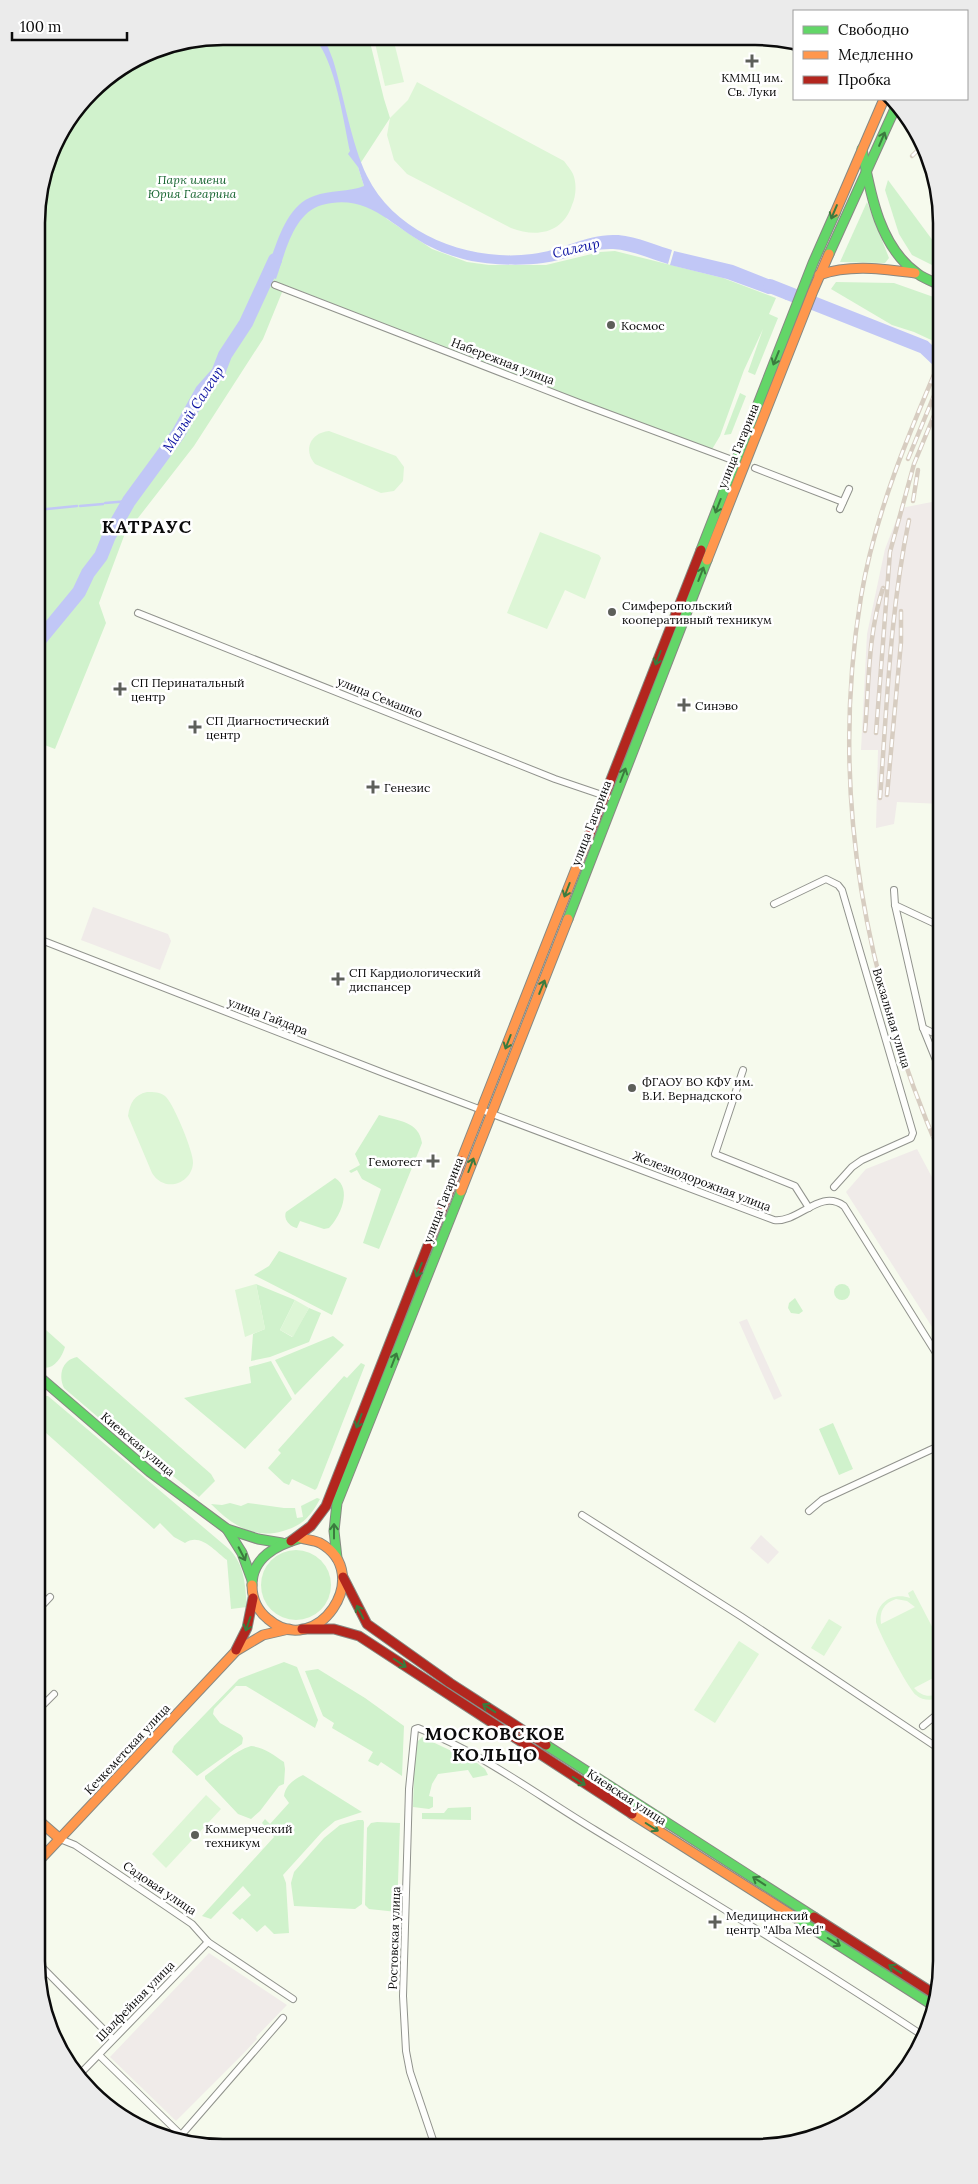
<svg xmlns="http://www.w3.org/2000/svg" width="978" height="2184" font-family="Lora,serif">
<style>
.industrial{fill:#f0ebe9}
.green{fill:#d0f2cc}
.pitch{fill:#ddf6d6;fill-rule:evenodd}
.water{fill:#c1c7f6}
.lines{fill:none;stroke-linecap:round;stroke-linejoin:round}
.stream{stroke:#c1c7f6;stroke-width:2.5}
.river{stroke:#c1c7f6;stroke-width:14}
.street-casing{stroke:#91938d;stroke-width:8}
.fast-casing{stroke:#878983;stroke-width:11}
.slow-casing{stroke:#878983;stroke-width:11}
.jam-casing{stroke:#878983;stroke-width:11}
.street{stroke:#fefefc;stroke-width:6}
.fast{stroke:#63d668;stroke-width:9}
.slow{stroke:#ff974d;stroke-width:9}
.jam{stroke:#b3261e;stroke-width:9}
.rail-casing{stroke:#d7cdc1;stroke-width:4.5}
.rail{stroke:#fff;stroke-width:2.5;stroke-dasharray:8;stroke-linecap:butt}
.oneway{stroke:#3b7b3e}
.poi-dot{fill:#5d5f5a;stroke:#fff;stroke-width:2}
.labels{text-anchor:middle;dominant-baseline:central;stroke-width:5;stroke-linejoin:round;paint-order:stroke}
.poi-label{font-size:12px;fill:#0b0b0b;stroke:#fff;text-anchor:start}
.park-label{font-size:12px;font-style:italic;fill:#186531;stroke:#fff}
.street-label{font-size:12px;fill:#0b0b0b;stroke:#fff}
.water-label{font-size:14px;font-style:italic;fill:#0e14a2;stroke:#fff}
.district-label{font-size:18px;font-weight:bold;letter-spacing:1px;fill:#0b0b0b;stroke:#fff}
.rim{fill:none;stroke:#0b0b0b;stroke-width:2.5}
</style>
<rect width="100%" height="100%" fill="#f6faed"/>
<g class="industrial">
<path d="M942,500V804L897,802L894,824L876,828L878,750H861L867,634L885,549L901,508Z"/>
<path d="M93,907L168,934L171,941L160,970L81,940Z"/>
<path d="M917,1149L942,1196L941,1341L846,1192L866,1169Z"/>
<path d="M747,1319L782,1396L774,1400L739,1322Z"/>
<path d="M761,1535L779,1552L768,1564L750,1548Z"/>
<path d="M209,1953L287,2005L256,2037L257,2039L243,2054L176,2121L110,2057Z"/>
</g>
<g class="green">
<path d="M223,36L369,38L384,99L390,118L358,167L364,186L387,219L432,249L467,262L489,265H546L600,252L615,251L723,278L776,298L769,314L778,318L755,375L748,372L763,329L744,370L720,436L711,451L285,285L263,339L194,446L124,536L99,603L106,623L55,749L37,742V210L55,140L100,83L152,50Z"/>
<path d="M888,180L942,253V270L912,255L899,234L885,190Z"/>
<path d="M867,202L889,258L885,263L840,262Z"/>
<path d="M836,282L894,283L942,300L939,315L942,317V345L914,332L892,325L831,289Z"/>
<path d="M740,393L746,396L731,434L724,435Z"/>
<path d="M379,1115C398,1121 419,1121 422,1143L379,1249L363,1243L381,1189L362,1179L357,1170L351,1173L349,1171L360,1165L355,1154Z"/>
<path d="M335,1178C353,1189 340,1217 329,1228L324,1229L300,1221L297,1228C290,1227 283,1219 286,1212Z"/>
<path d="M279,1251L347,1278L332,1315L254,1275L269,1266Z"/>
<path d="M256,1284L295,1300L280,1330L292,1337L309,1308L321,1313L309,1342L270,1357L251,1361L253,1334L265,1329Z"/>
<circle cx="842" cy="1292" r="8"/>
<path d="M795,1298L803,1311L799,1314L791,1313L788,1308L789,1303Z"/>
<path d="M36,1321L65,1347C61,1360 50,1375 36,1364Z"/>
<path d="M333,1336L344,1345L295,1395L275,1360Z"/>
<path d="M77,1357L211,1474L215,1481L199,1497L173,1476L169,1478L64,1388C58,1375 62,1360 77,1357Z"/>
<path d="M271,1361L292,1399L245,1449L184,1398L251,1383L249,1367Z"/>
<path d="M361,1363L365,1365L317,1488L315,1490L292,1479L289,1485L284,1483L268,1468L281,1453L278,1450L344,1376L347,1378Z"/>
<path d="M41,1396H48L229,1549C245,1565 245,1585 247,1607L231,1609L227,1560C215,1551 200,1532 185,1543L174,1537L160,1523L154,1529L36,1424V1397Z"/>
<path d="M833,1423L853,1469L839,1475L819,1429Z"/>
<path d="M317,1498L320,1499C311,1516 302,1526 283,1531C253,1540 231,1524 211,1504L222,1505L230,1503L241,1506L248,1503L284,1508H295L297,1518L303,1517L301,1506Z"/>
<circle cx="296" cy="1585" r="35"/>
<path d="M284,1662L297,1667L318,1720L315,1728L251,1689L246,1686H236L214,1709L213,1714L220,1723L241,1735L243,1738L242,1744L197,1776L172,1752L174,1746L239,1679Z"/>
<path d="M318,1669L365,1698L404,1726L402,1776L381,1762L378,1766L368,1761L373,1752L332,1728L334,1723L323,1716L305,1671Z"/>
<path d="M422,1737L477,1763L485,1769L488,1775L473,1778L468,1770L438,1774L432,1784L429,1796L433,1797V1807L429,1809L413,1807L415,1744Z"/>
<path d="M251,1746C263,1747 274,1755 284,1762L285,1769L284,1784L279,1786L260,1811L251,1819L238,1814L205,1779V1776C219,1766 234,1751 251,1746Z"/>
<path d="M303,1775L362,1812L335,1821L322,1832L283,1875L286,1883L289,1933L274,1934L265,1925L257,1932L242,1918L240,1920L232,1913L251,1895L243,1886L211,1919L202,1916L274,1837L262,1823L265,1819L270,1824L289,1803L284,1796C285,1786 294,1779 303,1775Z"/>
<path d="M471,1807V1820L422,1819V1813H444L448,1808Z"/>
<path d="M358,1820H363L364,1822L362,1904L355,1909L294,1906L291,1883L294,1872L324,1838L340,1825Z"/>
<path d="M377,1822L400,1823L397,1912L369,1909L365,1905L367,1828L371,1823Z"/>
</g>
<g class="pitch">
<path d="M393,38L404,82L385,86L375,43Z"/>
<path d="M417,82L564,161C567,165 571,170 573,174C577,184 576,196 572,205C563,233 537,238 511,228L407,174L394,160L387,135L390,118L408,100Z"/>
<path d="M329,431L396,456L404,467L403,481L394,491L381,493L315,464C303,450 310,433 329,431Z"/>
<path d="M540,532L599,555L601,558L585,599L565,590L547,629L507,613Z"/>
<path d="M147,1092C154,1092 160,1092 165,1096C173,1102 194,1153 193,1163C192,1183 165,1194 152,1173L128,1116C130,1103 134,1095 147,1092Z"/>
<path d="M256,1284L265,1329L245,1337L235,1290Z"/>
<path d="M295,1300L309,1308L293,1337L280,1330Z"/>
<path d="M913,1590L941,1644V1674L914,1688C922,1697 931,1698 941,1692V1697C933,1701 923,1701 916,1695C908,1688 879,1633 876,1622C876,1603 892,1592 910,1598L908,1593ZM896,1599L907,1601L915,1607L881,1624C879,1611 884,1603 896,1599Z"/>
<path d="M829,1619L842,1627L824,1656L811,1648Z"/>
<path d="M739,1641L759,1654L715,1723L694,1710Z"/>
<path d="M206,1795L221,1809L166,1868L152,1854Z"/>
</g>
<g class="water">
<path d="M312,37H320L328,47L333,60C344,96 351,143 367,176C396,235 470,262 532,254C560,251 585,235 613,235C630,234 656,245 672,250L668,264C651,259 631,250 613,249C590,248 566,260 543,263C522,266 488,265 467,260C456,257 442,253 431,247C393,229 370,192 322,205C293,213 285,254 276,279L265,275C276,248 284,206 314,196C330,190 349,192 364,186L358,167L348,154L350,151C344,123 334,53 312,37Z"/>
<path d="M674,251L733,265L791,288L786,300L776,293L768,294L727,279L670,265Z"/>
</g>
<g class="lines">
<g class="stream">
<path d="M105,503L129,501"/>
<path d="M80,506L103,504"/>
<path d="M37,510L77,506"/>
</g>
<g class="river">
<path d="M770,286L924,347L942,364"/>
<path d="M37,643L79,592L88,573L101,556L109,536L129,501L178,434L202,391L218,373L225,355L246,323L275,260"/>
</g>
<defs>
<g id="street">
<path d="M275,285L582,404L735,461"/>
<path d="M755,468L843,502"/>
<path d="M840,509L849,489"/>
<path d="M138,613L555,779L608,797"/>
<path d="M894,890L895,905L923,1028L942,1075"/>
<path d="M774,904L826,879L838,885L842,890L913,1133L911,1138L862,1160L852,1167L834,1187"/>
<path d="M895,905L942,927"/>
<path d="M36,938L386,1074L774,1220C799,1223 820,1188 844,1206L941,1361"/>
<path d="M923,1028L942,1037"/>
<path d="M743,1070L715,1154L795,1186L809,1208"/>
<path d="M809,1511L822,1500L941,1445"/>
<path d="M582,1515L742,1617L941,1750"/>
<path d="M36,1612L50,1597"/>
<path d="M36,1712L54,1694"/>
<path d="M923,1726L941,1711"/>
<path d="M60,1839L75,1845L167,1907L192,1924L208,1942L293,1999"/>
<path d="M36,1961L113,2039"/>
<path d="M99,2055L181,2135"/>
<path d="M78,2076L208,1942"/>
<path d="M176,2141L283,2018"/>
<path d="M434,2143L410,2072L406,2051L403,1996L409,1789L415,1729L418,1728C482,1753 537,1795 595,1830C706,1898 816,1965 925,2037"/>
</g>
<g id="fast">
<path d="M862,149C870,192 879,247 918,274C925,279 934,282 942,286"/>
<path d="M829,254L897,104"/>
<path d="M701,550L813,263L835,213"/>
<path d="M568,919L707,560"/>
<path d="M36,1374L150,1472L227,1529L258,1539L282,1543"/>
<path d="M227,1529L242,1553L252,1580"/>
<path d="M337,1558L334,1531L337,1503L461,1191"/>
<path d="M252,1585C252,1557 277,1545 301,1538"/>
<path d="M546,1745L814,1917"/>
<path d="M796,1918L934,2006"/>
</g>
<g id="slow">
<path d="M835,213L884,99"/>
<path d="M819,275C851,264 882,269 915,273"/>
<path d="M707,560L813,291L829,254"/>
<path d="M461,1161L590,833"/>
<path d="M461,1191L568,919"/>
<path d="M252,1585C252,1599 258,1611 268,1619C316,1661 376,1574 320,1543C314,1540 307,1540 301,1538"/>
<path d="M632,1814L796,1918"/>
<path d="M36,1818L60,1839"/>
<path d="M36,1864L236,1651L263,1635L289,1629"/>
</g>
<g id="jam">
<path d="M590,833L701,550"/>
<path d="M291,1541L311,1526L326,1506L461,1161"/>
<path d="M343,1577L367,1624L450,1683L546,1745"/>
<path d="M302,1629H334L359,1636L632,1814"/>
<path d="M236,1650L247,1628L253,1598"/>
<path d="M814,1917L936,1995"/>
</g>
</defs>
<use href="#street" class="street-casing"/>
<use href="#fast" class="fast-casing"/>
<use href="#slow" class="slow-casing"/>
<use href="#jam" class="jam-casing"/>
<use href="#street" class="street"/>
<use href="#fast" class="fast"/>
<use href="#slow" class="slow"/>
<use href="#jam" class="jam"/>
<defs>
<g id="rail">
<path d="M912,156L922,146"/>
<path d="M908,459L942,376"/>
<path d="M913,501L918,470"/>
<path d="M865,731C869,684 868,633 883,588"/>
<path d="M876,733L890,552L914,464L942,396"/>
<path d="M887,795L901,642V611"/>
<path d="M880,798C887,706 890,611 909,520"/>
<path d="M942,1158C864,979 829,791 861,597C875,513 909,433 942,356"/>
</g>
</defs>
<use href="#rail" class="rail-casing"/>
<use href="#rail" class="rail"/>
</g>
<defs><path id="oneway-shaft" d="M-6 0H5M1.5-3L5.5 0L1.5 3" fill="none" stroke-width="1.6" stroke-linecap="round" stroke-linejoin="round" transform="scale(1.25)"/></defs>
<g class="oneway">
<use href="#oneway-shaft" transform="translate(882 139) rotate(-67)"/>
<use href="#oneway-shaft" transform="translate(834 212) rotate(113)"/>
<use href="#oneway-shaft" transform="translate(776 358) rotate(112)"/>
<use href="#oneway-shaft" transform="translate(718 506) rotate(111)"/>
<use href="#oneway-shaft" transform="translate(701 574) rotate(-69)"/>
<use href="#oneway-shaft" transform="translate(658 658) rotate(111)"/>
<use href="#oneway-shaft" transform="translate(623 775) rotate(-69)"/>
<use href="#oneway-shaft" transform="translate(567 890) rotate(111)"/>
<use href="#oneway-shaft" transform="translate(542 987) rotate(-68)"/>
<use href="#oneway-shaft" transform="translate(508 1042) rotate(111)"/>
<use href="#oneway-shaft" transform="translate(471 1165) rotate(-69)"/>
<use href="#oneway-shaft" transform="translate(419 1270) rotate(112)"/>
<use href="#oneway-shaft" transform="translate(394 1360) rotate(-69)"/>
<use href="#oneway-shaft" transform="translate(359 1421) rotate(111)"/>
<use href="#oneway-shaft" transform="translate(334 1531) rotate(-90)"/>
<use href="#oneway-shaft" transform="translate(242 1554) rotate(63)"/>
<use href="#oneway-shaft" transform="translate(360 1612) rotate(-117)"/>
<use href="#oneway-shaft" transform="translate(248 1624) rotate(109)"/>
<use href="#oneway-shaft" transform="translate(400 1663) rotate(34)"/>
<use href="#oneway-shaft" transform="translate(489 1708) rotate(-147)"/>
<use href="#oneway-shaft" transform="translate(579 1781) rotate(33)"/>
<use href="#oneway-shaft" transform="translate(652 1827) rotate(32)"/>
<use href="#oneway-shaft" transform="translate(759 1881) rotate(-147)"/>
<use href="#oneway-shaft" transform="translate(834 1942) rotate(32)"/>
<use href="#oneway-shaft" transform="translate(895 1969) rotate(-147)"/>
</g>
<g class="poi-dot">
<path d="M749.5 53.5h5v5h5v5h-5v5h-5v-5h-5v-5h5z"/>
<circle cx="611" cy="325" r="5"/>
<circle cx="612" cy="612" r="5"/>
<path d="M117.5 681.5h5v5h5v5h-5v5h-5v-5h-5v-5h5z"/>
<path d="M681.5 697.5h5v5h5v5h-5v5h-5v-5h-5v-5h5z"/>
<path d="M192.5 719.5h5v5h5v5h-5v5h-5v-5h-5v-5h5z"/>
<path d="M370.5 779.5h5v5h5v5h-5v5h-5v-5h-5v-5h5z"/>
<path d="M335.5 971.5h5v5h5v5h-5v5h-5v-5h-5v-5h5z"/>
<circle cx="632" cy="1088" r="5"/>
<path d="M430.5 1153.5h5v5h5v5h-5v5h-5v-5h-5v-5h5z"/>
<circle cx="195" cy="1835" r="5"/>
<path d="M712.5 1914.5h5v5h5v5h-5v5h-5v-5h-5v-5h5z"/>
</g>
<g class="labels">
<g class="poi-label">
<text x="752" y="77" text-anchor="middle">КММЦ им.<tspan x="752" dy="14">Св. Луки</tspan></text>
<text x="621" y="325">Космос</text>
<text x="622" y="605">Симферопольский<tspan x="622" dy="14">кооперативный техникум</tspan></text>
<text x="131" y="682">СП Перинатальный<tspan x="131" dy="14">центр</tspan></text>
<text x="695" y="705">Синэво</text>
<text x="206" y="720">СП Диагностический<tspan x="206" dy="14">центр</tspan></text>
<text x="384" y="787">Генезис</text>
<text x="349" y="972">СП Кардиологический<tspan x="349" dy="14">диспансер</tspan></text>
<text x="642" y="1081">ФГАОУ ВО КФУ им.<tspan x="642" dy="14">В.И. Вернадского</tspan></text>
<text x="422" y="1161" text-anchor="end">Гемотест</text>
<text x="205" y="1828">Коммерческий<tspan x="205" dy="14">техникум</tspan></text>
<text x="726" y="1915">Медицинский<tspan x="726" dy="14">центр "Alba Med"</tspan></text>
</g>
<g class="park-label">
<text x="192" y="179">Парк имени<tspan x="192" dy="14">Юрия Гагарина</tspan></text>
</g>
<g class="street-label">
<text transform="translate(503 361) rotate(21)">Набережная улица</text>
<text transform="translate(738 446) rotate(-68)">улица Гагарина</text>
<text transform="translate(380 697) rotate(22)">улица Семашко</text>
<text transform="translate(591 823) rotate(-69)">улица Гагарина</text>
<text transform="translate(268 1016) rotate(21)">улица Гайдара</text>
<text transform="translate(892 1018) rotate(73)">Вокзальная улица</text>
<text transform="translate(702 1181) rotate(21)">Железнодорожная улица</text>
<text transform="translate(443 1200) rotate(-69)">улица Гагарина</text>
<text transform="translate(138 1444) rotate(40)">Киевская улица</text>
<text transform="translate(127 1749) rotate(-47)">Кечкеметская улица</text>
<text transform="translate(627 1797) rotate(33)">Киевская улица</text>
<text transform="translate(160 1888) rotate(34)">Садовая улица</text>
<text transform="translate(394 1938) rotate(-88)">Ростовская улица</text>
<text transform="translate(135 2001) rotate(-46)">Шалфейная улица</text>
</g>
<g class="water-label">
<text transform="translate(576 248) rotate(-13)">Салгир</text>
<text transform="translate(193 409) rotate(-57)">Малый Салгир</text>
</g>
<g class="district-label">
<text x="147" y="526">КАТРАУС</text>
<text x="495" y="1733">МОСКОВСКОЕ<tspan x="495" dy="21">КОЛЬЦО</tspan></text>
</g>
</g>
<path d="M0 0H978V2184H0ZM223 45H755A178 178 0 0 1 933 223V1961A178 178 0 0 1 755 2139H223A178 178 0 0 1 45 1961V223A178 178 0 0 1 223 45Z" fill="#ebebeb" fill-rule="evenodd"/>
<path class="rim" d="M223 45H755A178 178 0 0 1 933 223V1961A178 178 0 0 1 755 2139H223A178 178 0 0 1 45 1961V223A178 178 0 0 1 223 45Z"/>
<rect x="793" y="10" width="175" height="90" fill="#ffffff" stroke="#9d9d9d"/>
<rect x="803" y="26" width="25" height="8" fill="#63d668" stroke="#9d9d9d"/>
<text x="838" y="35" font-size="15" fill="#0b0b0b">Свободно</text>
<rect x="803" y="51" width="25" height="8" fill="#ff974d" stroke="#9d9d9d"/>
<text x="838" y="60" font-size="15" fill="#0b0b0b">Медленно</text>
<rect x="803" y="76" width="25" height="8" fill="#b3261e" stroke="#9d9d9d"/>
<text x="838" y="85" font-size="15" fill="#0b0b0b">Пробка</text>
<path d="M12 32v8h115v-8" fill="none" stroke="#0b0b0b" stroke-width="2.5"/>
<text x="20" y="32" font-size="15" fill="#0b0b0b" stroke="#ffffff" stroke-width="4" paint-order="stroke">100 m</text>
</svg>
